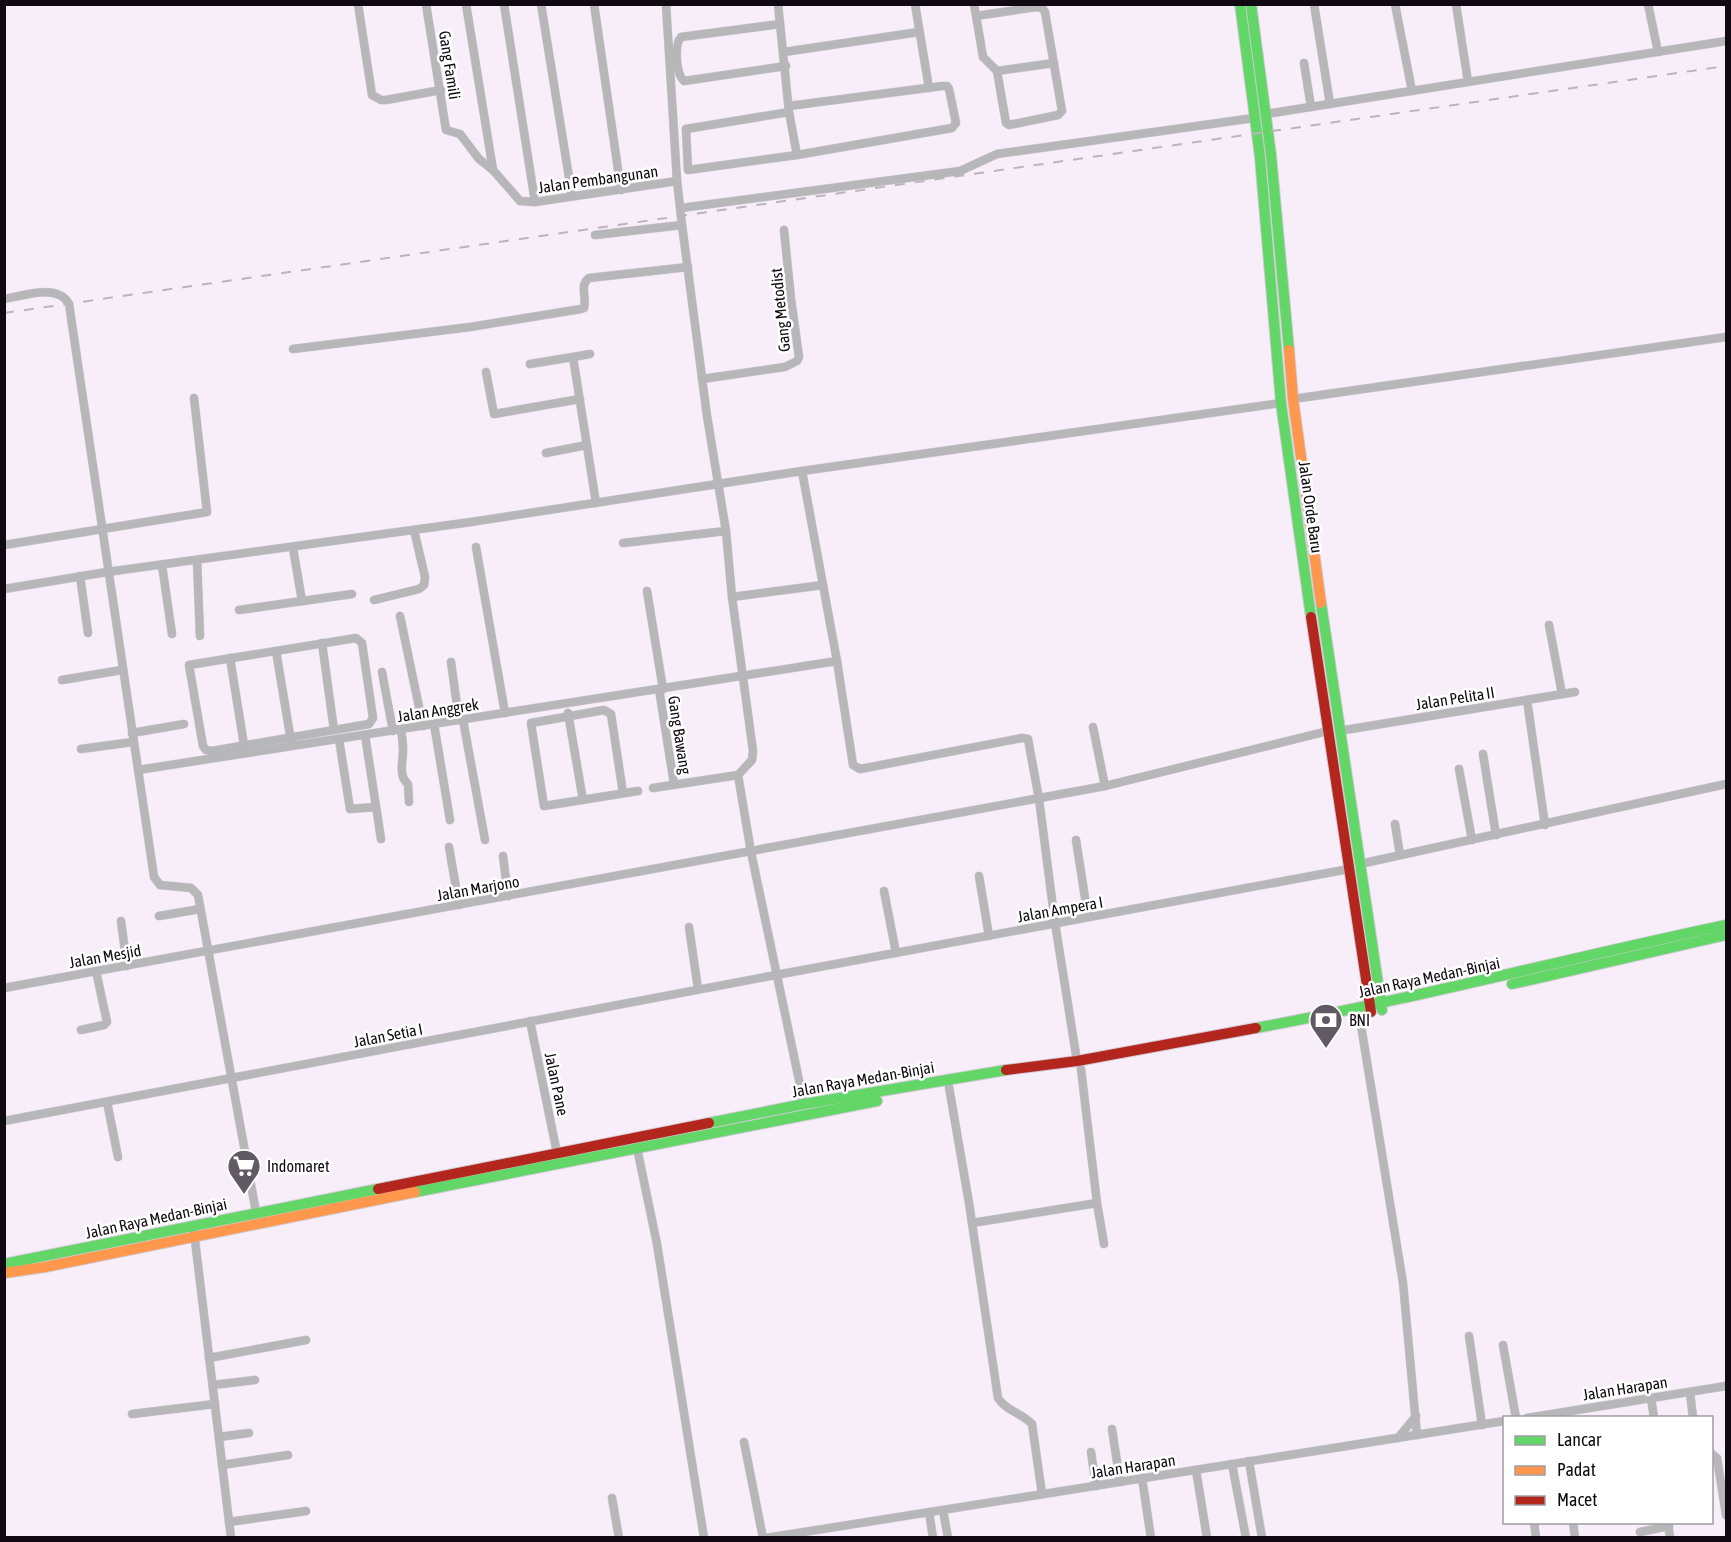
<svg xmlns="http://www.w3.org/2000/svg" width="1731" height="1542" font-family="'Asap Condensed',sans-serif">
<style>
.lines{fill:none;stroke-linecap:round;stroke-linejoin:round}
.street-casing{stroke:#d1cad4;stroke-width:9}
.fast-casing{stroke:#d1cad4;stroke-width:12}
.slow-casing{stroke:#d1cad4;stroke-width:12}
.jam-casing{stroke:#d1cad4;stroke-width:12}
.street{stroke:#b7b6b8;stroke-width:8}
.fast{stroke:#63d668;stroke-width:10}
.slow{stroke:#ff974d;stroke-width:10}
.jam{stroke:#b3261e;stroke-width:10}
.rail{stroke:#bbb4ba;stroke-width:2;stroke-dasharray:10 10;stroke-linecap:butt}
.labels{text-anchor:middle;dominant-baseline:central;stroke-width:5;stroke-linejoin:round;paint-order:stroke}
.street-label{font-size:16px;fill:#100911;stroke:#fff}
.poi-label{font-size:16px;fill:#100911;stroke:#fff;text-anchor:start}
</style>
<rect width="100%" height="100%" fill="#f7eefa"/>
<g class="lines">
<defs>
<g id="street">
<path d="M358,4L372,95L381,100H386L441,90"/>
<path d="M426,4L446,130L460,134L479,159L493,170L520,201L535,202L677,181"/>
<path d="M466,4L493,170"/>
<path d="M504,4L535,202"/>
<path d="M541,4L572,196"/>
<path d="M594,4L621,190"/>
<path d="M666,4L677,181L682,225L707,416L726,531L732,597L753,751L752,760L738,775L751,852L804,1104"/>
<path d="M778,4L789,112L797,155"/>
<path d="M915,4L929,88"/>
<path d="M974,4L983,57L997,71L1006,123L1009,125L1058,115L1062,111L1045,12L1042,8L1036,7L976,16"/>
<path d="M1314,4L1330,104"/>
<path d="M1395,4L1412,91"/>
<path d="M1456,4L1468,82"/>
<path d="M1648,4L1658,52"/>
<path d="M780,24L681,37C674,45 676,74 684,81L786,66"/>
<path d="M784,52L919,32"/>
<path d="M1304,63L1311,107"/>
<path d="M997,71L1054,63"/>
<path d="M789,106L942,86H947L949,89L956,123L952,128L797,155L688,170L686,129L789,112"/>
<path d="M1266,114L1726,41"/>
<path d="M681,208L960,171L997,154L1254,118"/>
<path d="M595,235L682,225"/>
<path d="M4,299C23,296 58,283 69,304L154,877L160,885L191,888L198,895L256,1212"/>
<path d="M293,349L470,327L581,309L584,308C587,297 579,285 589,278L688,267"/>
<path d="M590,354L573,357L596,503"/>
<path d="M530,364L573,357"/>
<path d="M486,372L494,414L580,399"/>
<path d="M702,379L785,367L797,361L799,357L791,299L784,230"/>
<path d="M1293,399L1726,337"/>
<path d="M546,453L587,445"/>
<path d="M802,471L837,661L853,765L860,769L1022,738L1028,739L1039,799L1055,923L1077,1061"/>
<path d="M623,543L726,531"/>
<path d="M4,545L207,512L194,398"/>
<path d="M476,547L505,713"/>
<path d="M293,548L302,601"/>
<path d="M197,560L200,636"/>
<path d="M162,565L172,634"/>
<path d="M80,576L88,633"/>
<path d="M4,589L107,572L471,522L802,471L1281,403"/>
<path d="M647,591L663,689"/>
<path d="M732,597L823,585"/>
<path d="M374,600L419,589L424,585L425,577L414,530"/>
<path d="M239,610L352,594"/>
<path d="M400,616L423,726"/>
<path d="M1549,625L1562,694"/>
<path d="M356,638L362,643L373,718L369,724L212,751L206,750L203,746L189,665Z"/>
<path d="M322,643L334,730"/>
<path d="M276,651L291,741"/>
<path d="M230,658L244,745"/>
<path d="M451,662L459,720"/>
<path d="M382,672L393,731"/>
<path d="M62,680L122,670"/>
<path d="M659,689L674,784"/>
<path d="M1527,700L1545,825"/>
<path d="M568,713L583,800"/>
<path d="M463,720L485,840"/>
<path d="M434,724L450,820"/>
<path d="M1093,727L1105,786"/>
<path d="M401,729C402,736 403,743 403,750C403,762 398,776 408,784L409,802"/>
<path d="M1339,731L1575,692"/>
<path d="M132,733L184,724"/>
<path d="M365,735L381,839"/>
<path d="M339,739L350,809L376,807"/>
<path d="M81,749L133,742"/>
<path d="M1483,754L1496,835"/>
<path d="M1459,769L1472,840"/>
<path d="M138,770L837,661"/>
<path d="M653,788L738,775"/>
<path d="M623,793L611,714L604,710L531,723L544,806L638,791"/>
<path d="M1395,824L1400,855"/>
<path d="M1076,840L1088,917"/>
<path d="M449,847L459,905"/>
<path d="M503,856L508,896"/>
<path d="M1360,864L1726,784"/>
<path d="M979,876L989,936"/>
<path d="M884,891L896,953"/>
<path d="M159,916L200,909"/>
<path d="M121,921L127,966"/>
<path d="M689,927L698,989"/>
<path d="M4,988L1105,786L1328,731"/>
<path d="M1358,1007L1403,1283L1417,1435"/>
<path d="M530,1021L557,1153"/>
<path d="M81,1030L104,1025L107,1022L96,971"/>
<path d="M1081,1069L1097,1203L1104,1244"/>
<path d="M949,1087L969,1203L998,1398C1006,1411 1022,1413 1032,1424L1042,1494"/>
<path d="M107,1102L118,1157"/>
<path d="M4,1121L776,975L1349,869"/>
<path d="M637,1148L657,1244L704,1538"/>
<path d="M972,1223L1097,1203"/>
<path d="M194,1232L231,1538"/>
<path d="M1469,1336L1482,1425"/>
<path d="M1503,1345L1516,1418"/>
<path d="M209,1358L306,1340"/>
<path d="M213,1385L255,1380"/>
<path d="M1690,1392L1693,1418"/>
<path d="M1651,1398L1654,1418"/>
<path d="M132,1414L215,1404"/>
<path d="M1527,1418L1726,1386"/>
<path d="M1112,1429L1120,1482"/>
<path d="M219,1437L249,1433"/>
<path d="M1398,1438L1416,1416"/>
<path d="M744,1442L763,1538"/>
<path d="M1091,1452L1096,1486"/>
<path d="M1712,1454L1717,1458L1726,1515"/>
<path d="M1249,1461L1262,1538"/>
<path d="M1232,1464L1246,1538"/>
<path d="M222,1465L288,1455"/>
<path d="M1196,1470L1207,1538"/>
<path d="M1142,1478L1151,1538"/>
<path d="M612,1498L619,1538"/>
<path d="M943,1510L948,1538"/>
<path d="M929,1512L933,1538"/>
<path d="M229,1522L306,1511"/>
<path d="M1534,1522L1536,1538"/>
<path d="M1573,1522L1575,1538"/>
<path d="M1668,1522L1670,1538"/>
<path d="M1640,1532L1669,1526"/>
<path d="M766,1538L1504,1421"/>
</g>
<g id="fast">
<path d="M1240,4L1260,157L1281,403L1311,617"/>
<path d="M1251,4L1271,155L1289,350"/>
<path d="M1321,603L1382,1010"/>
<path d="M1512,984L1726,935"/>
<path d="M1256,1028C1414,999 1569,958 1726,925"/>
<path d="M709,1123L804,1104L1006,1070"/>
<path d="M415,1192L877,1101"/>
<path d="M4,1264L378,1189"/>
</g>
<g id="slow">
<path d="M1289,350L1293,399L1321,603"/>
<path d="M4,1273L45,1267L415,1192"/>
</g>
<g id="jam">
<path d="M1311,617L1371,1012"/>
<path d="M1006,1070L1077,1061L1256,1028"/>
<path d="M378,1189L709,1123"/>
</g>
</defs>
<use href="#street" class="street-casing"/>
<use href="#fast" class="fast-casing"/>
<use href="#slow" class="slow-casing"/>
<use href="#jam" class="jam-casing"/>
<use href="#street" class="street"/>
<use href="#fast" class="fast"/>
<use href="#slow" class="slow"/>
<use href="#jam" class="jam"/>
<path class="rail" d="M4,313L1726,66"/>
</g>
<defs>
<symbol id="bank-pin" viewBox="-11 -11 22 30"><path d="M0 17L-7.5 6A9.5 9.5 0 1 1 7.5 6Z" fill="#615963" stroke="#fff"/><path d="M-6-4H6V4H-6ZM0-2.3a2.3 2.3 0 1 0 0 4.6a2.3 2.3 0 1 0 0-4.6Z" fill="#fff"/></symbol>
<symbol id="supermarket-pin" viewBox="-11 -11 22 30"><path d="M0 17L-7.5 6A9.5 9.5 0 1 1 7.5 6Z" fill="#615963" stroke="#fff"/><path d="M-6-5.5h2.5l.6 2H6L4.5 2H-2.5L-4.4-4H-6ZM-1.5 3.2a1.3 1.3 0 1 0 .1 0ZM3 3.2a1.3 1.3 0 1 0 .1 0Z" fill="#fff"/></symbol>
</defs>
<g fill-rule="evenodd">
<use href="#bank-pin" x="1307" y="1001" width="38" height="52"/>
<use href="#supermarket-pin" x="225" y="1147" width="38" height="52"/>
</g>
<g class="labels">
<g class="street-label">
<text transform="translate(450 65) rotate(81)">Gang Famili</text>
<text transform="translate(598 179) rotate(-8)">Jalan Pembangunan</text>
<text transform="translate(780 310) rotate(-96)">Gang Metodist</text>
<text transform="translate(1311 507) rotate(82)">Jalan Orde Baru</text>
<text transform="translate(1455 698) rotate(-9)">Jalan Pelita II</text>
<text transform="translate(438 710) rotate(-9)">Jalan Anggrek</text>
<text transform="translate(680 735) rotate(81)">Gang Bawang</text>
<text transform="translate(478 888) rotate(-10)">Jalan Marjono</text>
<text transform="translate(1060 909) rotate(-10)">Jalan Ampera I</text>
<text transform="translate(105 956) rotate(-10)">Jalan Mesjid</text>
<text transform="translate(1429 977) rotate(-12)">Jalan Raya Medan-Binjai</text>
<text transform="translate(388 1035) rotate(-11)">Jalan Setia I</text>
<text transform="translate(863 1079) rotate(-10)">Jalan Raya Medan-Binjai</text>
<text transform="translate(557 1084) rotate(78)">Jalan Pane</text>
<text transform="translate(156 1218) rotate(-12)">Jalan Raya Medan-Binjai</text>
<text transform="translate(1625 1388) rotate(-9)">Jalan Harapan</text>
<text transform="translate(1133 1466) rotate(-9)">Jalan Harapan</text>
</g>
<g class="poi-label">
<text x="1349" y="1020">BNI</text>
<text x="267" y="1166">Indomaret</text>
</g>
</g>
<rect width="1731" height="1542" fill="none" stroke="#100911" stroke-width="12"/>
<rect x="1503" y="1416" width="210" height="108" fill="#ffffff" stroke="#9f9da0" stroke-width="1.5"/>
<rect x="1515" y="1436" width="30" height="9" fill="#63d668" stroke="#9f9da0" stroke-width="1.5"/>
<text x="1557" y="1446" font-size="18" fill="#100911">Lancar</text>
<rect x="1515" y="1466" width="30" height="9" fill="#ff974d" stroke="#9f9da0" stroke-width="1.5"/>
<text x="1557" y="1476" font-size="18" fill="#100911">Padat</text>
<rect x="1515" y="1496" width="30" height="9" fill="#b3261e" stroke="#9f9da0" stroke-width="1.5"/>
<text x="1557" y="1506" font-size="18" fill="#100911">Macet</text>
</svg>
